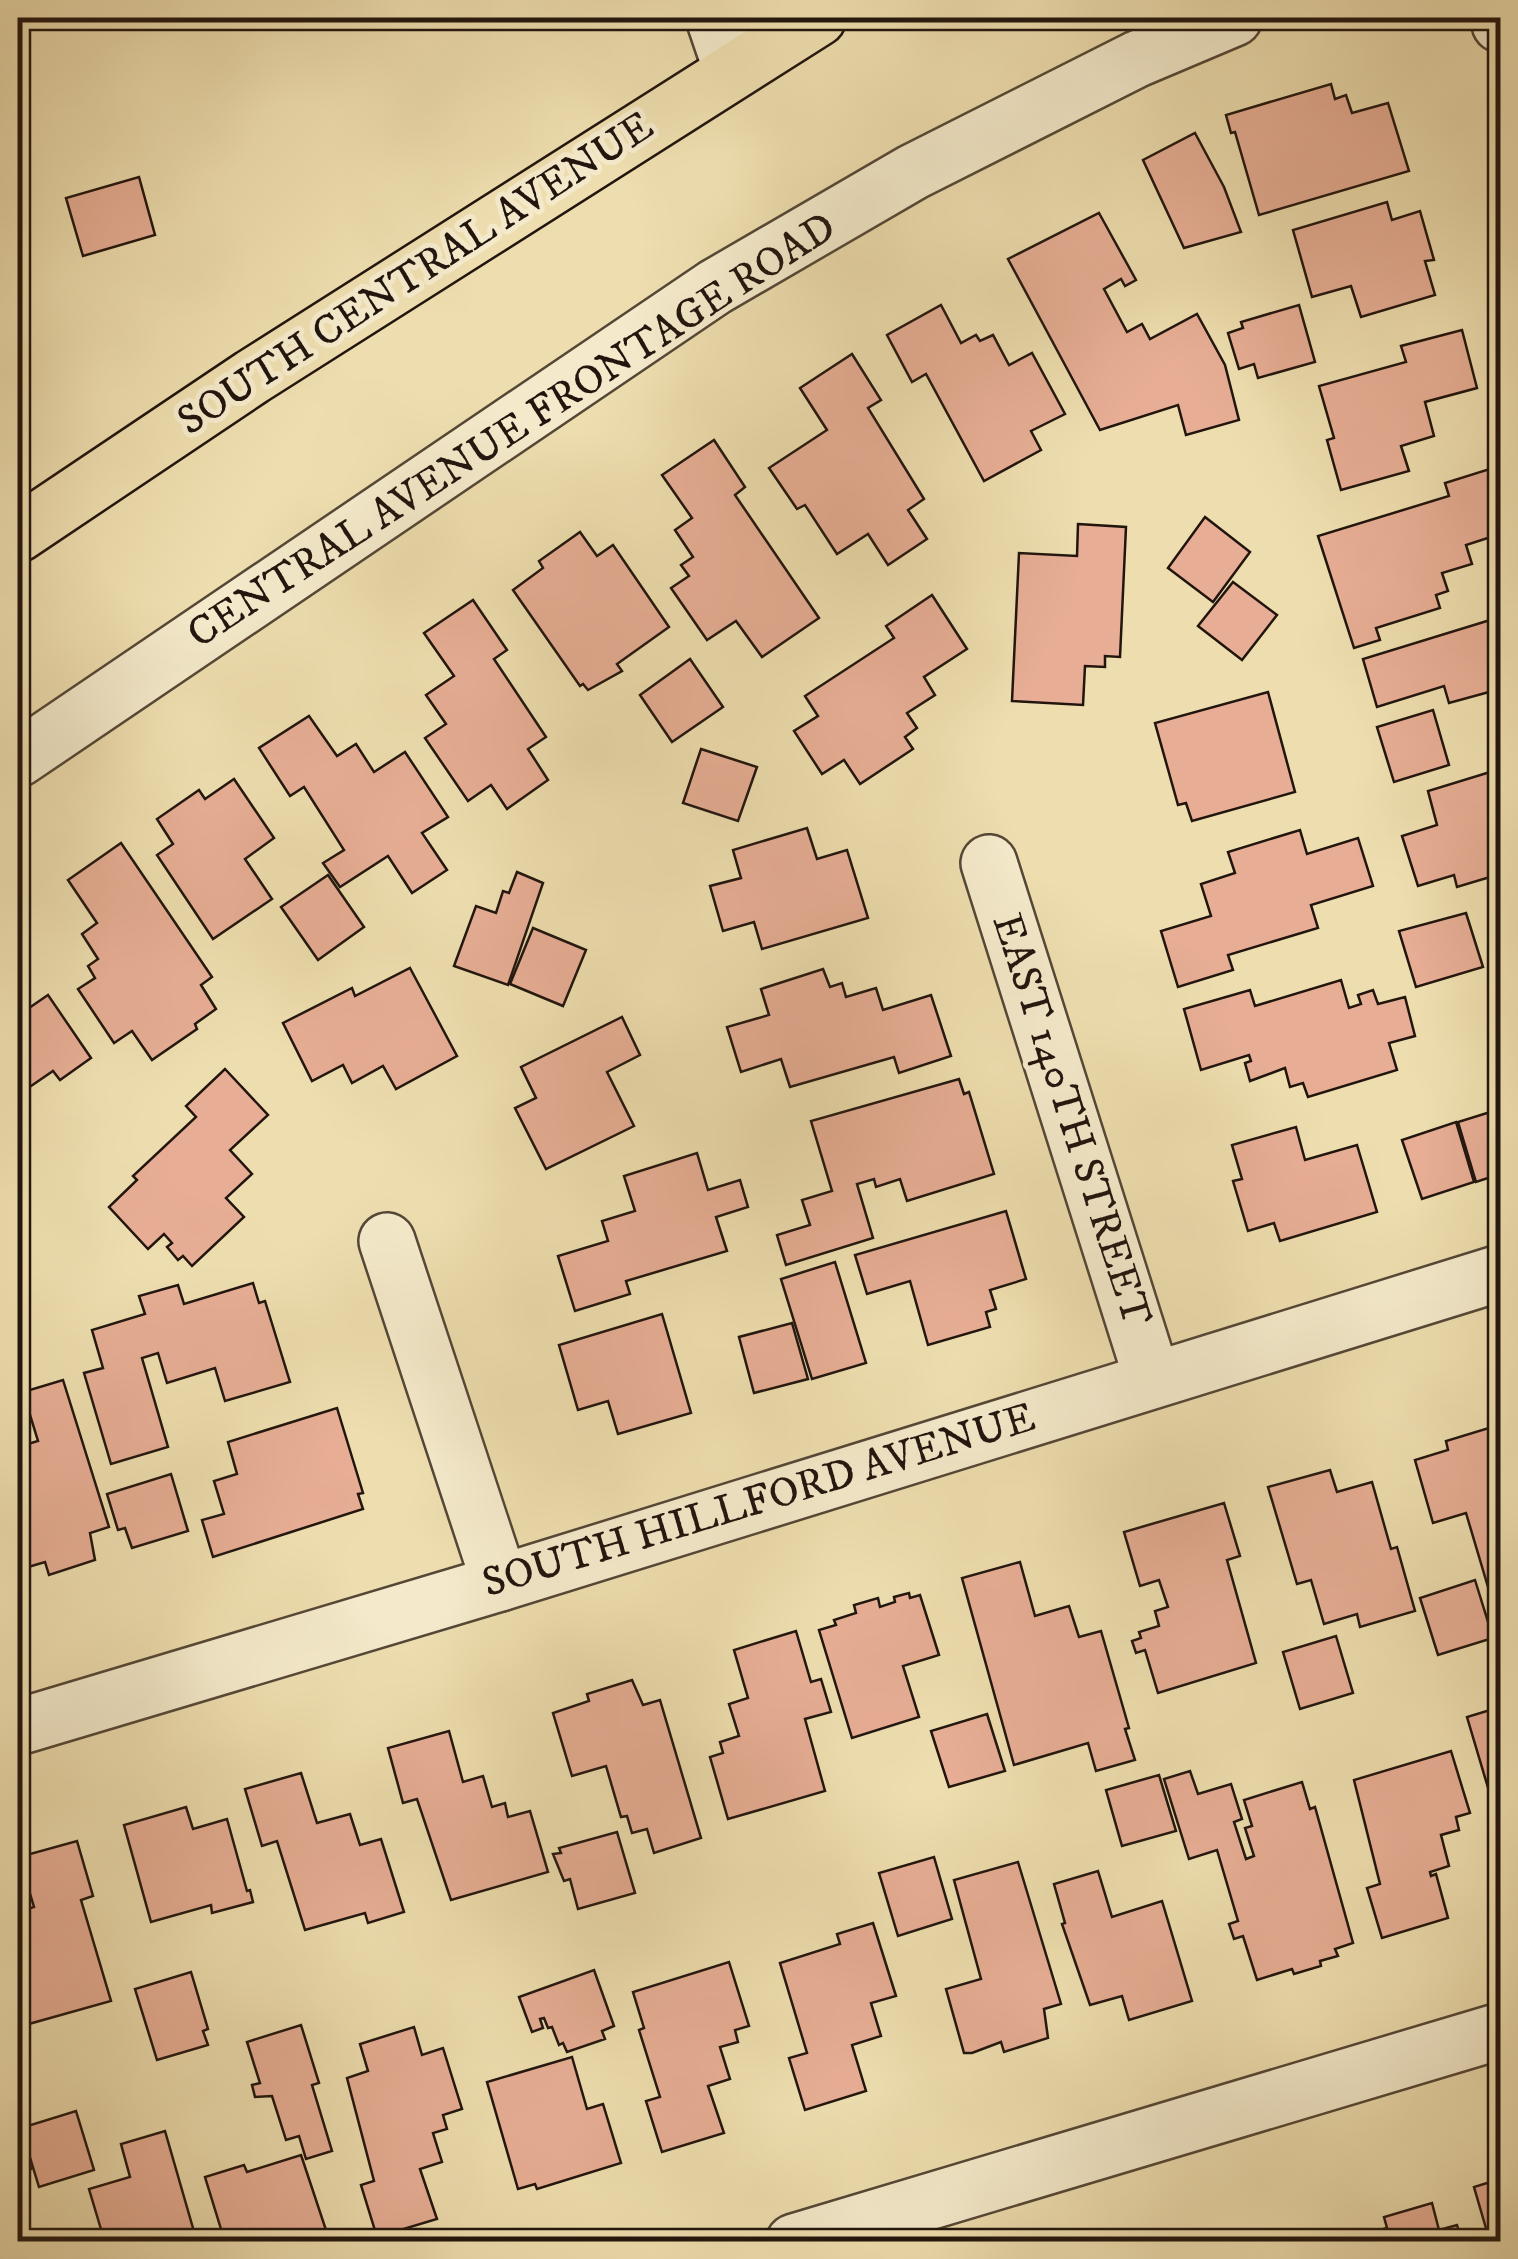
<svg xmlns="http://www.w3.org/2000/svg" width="1518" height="2259" font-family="'IM FELL DW Pica',serif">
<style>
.building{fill:#e7ae95;stroke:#21150e;stroke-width:2.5}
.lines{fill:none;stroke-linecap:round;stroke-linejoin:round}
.minor-casing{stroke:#544736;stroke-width:60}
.major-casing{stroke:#21150e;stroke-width:60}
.minor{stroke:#f4eacb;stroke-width:55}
.major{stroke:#eedeaf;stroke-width:55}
.labels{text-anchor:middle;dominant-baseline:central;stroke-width:10;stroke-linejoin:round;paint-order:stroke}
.street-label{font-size:42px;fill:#21150e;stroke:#f4eacb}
</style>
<rect width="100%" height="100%" fill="#eedeaf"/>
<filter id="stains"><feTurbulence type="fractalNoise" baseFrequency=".002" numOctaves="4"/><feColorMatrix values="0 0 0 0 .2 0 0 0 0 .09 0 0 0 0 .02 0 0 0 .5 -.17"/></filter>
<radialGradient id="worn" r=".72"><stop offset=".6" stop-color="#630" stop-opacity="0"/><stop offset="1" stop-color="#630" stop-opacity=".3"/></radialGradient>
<g class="building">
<path d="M1331,84L1335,99L1346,95L1352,113L1388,103L1409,171L1259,215L1235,132L1231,133L1226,115Z"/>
<path d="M1195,133L1224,187L1241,232L1184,248L1143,160Z"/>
<path d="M139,177L155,235L83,256L66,198Z"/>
<path d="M1387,202L1392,220L1420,211L1434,260L1425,261L1435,295L1361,317L1351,286L1312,297L1293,230Z"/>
<path d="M1099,213L1136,280L1125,286L1121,279L1104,289L1127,332L1142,324L1150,339L1197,314L1225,365L1239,420L1186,435L1178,405L1100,430L1008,259Z"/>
<path d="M941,305L961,343L976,335L980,341L993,335L1009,365L1032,353L1065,414L1031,431L1041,450L984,481L926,374L912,382L887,335Z"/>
<path d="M1299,305L1315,362L1258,378L1254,364L1239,369L1228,333L1243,328L1241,322Z"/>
<path d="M1462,330L1477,388L1425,402L1434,436L1401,446L1409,471L1341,490L1327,440L1334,438L1319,386L1406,362L1401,346Z"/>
<path d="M852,354L881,400L868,408L924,499L908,510L927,539L888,565L868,534L837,554L805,505L797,509L769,468L827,430L800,388Z"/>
<path d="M714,440L745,487L735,495L819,618L762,657L736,621L707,640L671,588L689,576L681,565L693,557L675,530L692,518L662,475Z"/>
<path d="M1496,467L1500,482V534L1466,545L1472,564L1442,573L1448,591L1436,595L1440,608L1376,628L1380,640L1354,648L1318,536L1449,496L1445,483Z"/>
<path d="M1205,517L1250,552L1213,602L1168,568Z"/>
<path d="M1078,524L1126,527L1120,657L1105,656V667L1085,666L1083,705L1012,701L1019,553L1077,556Z"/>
<path d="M580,532L597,556L613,545L669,627L617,664L622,671L588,690L583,684L580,686L513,590L543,568L539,561Z"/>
<path d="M1233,582L1277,615L1242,660L1198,626Z"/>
<path d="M932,595L967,649L924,677L935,695L907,713L917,728L905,737L913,749L860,784L844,760L822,774L794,731L818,716L805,696L894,638L886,626Z"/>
<path d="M473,600L507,650L494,659L546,737L528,749L548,780L507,809L491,785L468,801L425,738L446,724L426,695L454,676L424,633Z"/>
<path d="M1500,617V689L1449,703L1444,686L1377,707L1363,659Z"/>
<path d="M690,659L723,707L672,742L640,695Z"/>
<path d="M1268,692L1295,792L1192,821L1186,803L1178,805L1155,723Z"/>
<path d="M1433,710L1449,765L1394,782L1377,727Z"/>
<path d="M309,716L337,756L356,744L374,772L405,752L448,817L422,833L447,870L412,893L388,856L340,887L323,863L344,850L304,787L290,796L259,748Z"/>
<path d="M701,749L757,767L738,821L683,803Z"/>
<path d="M1500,769V874L1457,887L1454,875L1418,886L1402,836L1437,825L1428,791Z"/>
<path d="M234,779L274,838L245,859L272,899L213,939L157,855L173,844L157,819L199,790L205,799Z"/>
<path d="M807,828L817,859L847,850L868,918L762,949L754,922L723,931L710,886L741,878L733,850Z"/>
<path d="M1300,830L1307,854L1358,838L1373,886L1311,905L1318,928L1228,955L1233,970L1178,987L1161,931L1211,916L1201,884L1235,873L1228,852Z"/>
<path d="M121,843L212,977L201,985L216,1009L195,1024L197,1029L152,1060L132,1031L114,1043L78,989L95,978L88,966L98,959L82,934L97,923L68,880Z"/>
<path d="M517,872L543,883L508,985L454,966L476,906L496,913L503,891L509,893Z"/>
<path d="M328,875L364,927L318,960L281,907Z"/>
<path d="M1466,913L1483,967L1416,987L1399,931Z"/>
<path d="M533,928L586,950L563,1006L510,984Z"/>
<path d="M410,968L457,1056L396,1089L383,1066L352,1083L343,1065L312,1081L283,1023L352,988L355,996Z"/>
<path d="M823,969L830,987L842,983L846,997L876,988L883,1010L931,995L951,1056L899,1073L894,1057L790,1087L781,1059L741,1072L727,1027L769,1015L761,989Z"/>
<path d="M1341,980L1349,1008L1361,1004L1358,995L1373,990L1378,1004L1405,997L1415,1036L1389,1043L1397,1070L1308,1097L1303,1083L1290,1087L1285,1068L1250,1081L1245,1063L1251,1061L1249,1055L1201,1070L1184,1009L1250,990L1255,1006Z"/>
<path d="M18,991L29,1008L48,995L91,1058L60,1080L53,1071L18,1095Z"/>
<path d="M622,1017L640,1055L607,1072L634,1126L546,1169L515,1108L536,1098L521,1067Z"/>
<path d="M225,1069L268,1115L230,1150L252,1174L226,1198L244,1217L192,1266L183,1256L178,1260L167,1247L172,1243L164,1234L148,1249L109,1207L137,1180L133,1176L196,1117L186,1106Z"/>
<path d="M959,1079L964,1094L969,1092L994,1174L907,1201L900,1179L876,1187L874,1179L857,1184L873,1238L786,1265L777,1235L810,1225L802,1200L832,1191L811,1121Z"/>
<path d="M1500,1109V1174L1476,1182L1458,1122Z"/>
<path d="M1456,1122L1474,1182L1422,1199L1402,1140Z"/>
<path d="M1296,1127L1305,1160L1357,1145L1377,1212L1280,1241L1274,1223L1248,1231L1233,1181L1242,1179L1232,1145Z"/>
<path d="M697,1153L708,1190L740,1180L748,1207L716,1217L727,1251L626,1281L630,1294L575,1311L558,1256L608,1241L602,1221L635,1211L624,1176Z"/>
<path d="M1006,1211L1026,1279L990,1290L996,1309L986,1312L990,1327L928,1345L910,1281L867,1294L855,1255Z"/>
<path d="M835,1262L866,1363L812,1379L781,1279Z"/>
<path d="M253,1283L259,1303L265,1301L290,1382L225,1401L215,1368L167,1383L158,1353L142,1358L168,1447L111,1464L84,1373L103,1368L92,1330L145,1314L139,1296L178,1285L184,1304Z"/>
<path d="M662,1314L691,1413L618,1434L608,1401L578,1410L559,1345Z"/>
<path d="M792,1323L808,1379L754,1393L739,1337Z"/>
<path d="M63,1380L109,1527L90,1533L95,1560L49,1575L45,1562L18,1570V1447L38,1441L23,1392Z"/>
<path d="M337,1408L363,1493L358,1494L363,1509L213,1557L202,1520L224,1514L214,1481L237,1474L228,1442Z"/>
<path d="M1492,1427L1500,1453V1594L1491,1597L1466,1513L1433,1523L1415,1460L1448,1450L1446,1441Z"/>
<path d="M1330,1470L1337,1492L1372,1482L1391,1549L1397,1547L1415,1611L1360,1627L1357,1614L1324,1624L1311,1580L1297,1584L1268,1487Z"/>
<path d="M171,1474L188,1531L132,1548L125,1528L118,1530L107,1494Z"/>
<path d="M1224,1503L1240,1556L1227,1560L1256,1663L1158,1693L1145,1650L1136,1653L1132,1641L1141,1638L1139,1632L1159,1626L1155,1611L1168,1607L1159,1580L1140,1586L1124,1532Z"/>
<path d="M1020,1562L1035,1616L1069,1606L1079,1637L1101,1631L1129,1728L1125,1729L1135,1760L1096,1771L1088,1743L1014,1765L962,1578Z"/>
<path d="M1475,1580L1493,1638L1438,1655L1420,1598Z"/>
<path d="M909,1593L910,1598L920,1595L939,1655L903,1666L919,1717L852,1738L819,1630L836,1625L834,1620L856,1613L854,1605L878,1598L880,1607L895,1602L894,1597Z"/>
<path d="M796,1631L811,1682L821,1679L831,1712L805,1719L825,1791L728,1819L710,1757L723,1753L720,1742L739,1736L729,1704L748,1698L734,1650Z"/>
<path d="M1336,1636L1353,1693L1300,1709L1283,1652Z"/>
<path d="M632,1680L643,1705L660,1700L701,1838L654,1853L647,1829L632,1833L627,1816L621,1817L606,1766L572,1776L553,1713L589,1701L587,1694Z"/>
<path d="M1500,1707V1828L1467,1717Z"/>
<path d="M987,1714L1005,1771L949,1787L931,1731Z"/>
<path d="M449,1731L463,1782L483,1776L492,1807L505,1803L508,1817L530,1811L548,1872L451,1900L417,1799L403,1803L388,1748Z"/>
<path d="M1451,1751L1470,1813L1456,1817L1459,1830L1441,1835L1449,1866L1430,1872L1431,1876L1436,1874L1448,1918L1382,1938L1367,1888L1380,1884L1354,1780Z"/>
<path d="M1190,1771L1198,1794L1231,1784L1242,1819L1234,1822L1246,1859L1254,1856L1245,1828L1252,1826L1244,1800L1302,1782L1310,1809L1315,1807L1353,1943L1335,1949L1338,1956L1320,1961L1321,1966L1294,1974L1292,1969L1257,1980L1243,1936L1234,1939L1229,1924L1238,1921L1217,1850L1189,1859L1164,1779Z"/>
<path d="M301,1773L317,1823L350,1814L360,1845L381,1839L404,1912L368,1923L365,1913L305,1930L277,1841L262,1846L245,1789Z"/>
<path d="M1159,1775L1176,1831L1122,1846L1106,1790Z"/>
<path d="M186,1807L193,1829L227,1819L247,1891L250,1890L253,1902L212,1913L211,1905L151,1922L124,1825Z"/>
<path d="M617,1832L635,1893L578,1909L570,1879L564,1881L553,1854L561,1853L559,1848Z"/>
<path d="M77,1841L93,1896L81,1900L111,2001L18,2027V1948L26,1946L18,1912L34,1907L19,1857Z"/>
<path d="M934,1857L952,1919L898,1936L879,1873Z"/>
<path d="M1018,1862L1061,2004L1044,2009L1048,2038L1004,2052L1001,2042L972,2053H964L946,1989L981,1979L954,1880Z"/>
<path d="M1098,1871L1112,1917L1162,1901L1192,2001L1129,2020L1122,1996L1090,2005L1062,1924L1065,1923L1054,1884Z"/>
<path d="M873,1923L896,1996L871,2003L881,2036L852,2045L866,2091L805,2110L789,2058L807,2053L780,1963L840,1944L837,1934Z"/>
<path d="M729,1962L749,2026L735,2030L738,2042L720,2047L730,2079L708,2086L724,2133L662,2152L646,2101L660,2097L639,2030L644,2028L633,1992Z"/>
<path d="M594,1970L614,2026L602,2031L605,2039L567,2052L563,2043L559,2045L552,2027L548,2028L544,2018L540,2019L543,2028L532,2032L519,1997Z"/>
<path d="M191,1972L208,2029L203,2031L208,2045L157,2060L135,1989Z"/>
<path d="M301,2025L319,2083L312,2085L332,2151L306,2159L299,2136L286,2140L272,2096L255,2097L252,2085L260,2083L247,2042Z"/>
<path d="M414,2027L422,2055L443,2048L462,2109L443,2115L447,2129L433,2133L442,2162L420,2169L437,2219L377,2237L361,2185L374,2181L347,2078L368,2071L360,2044Z"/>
<path d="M572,2057L587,2109L603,2104L621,2163L537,2189L535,2184L518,2189L487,2082Z"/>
<path d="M76,2111L94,2170L39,2187L21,2128Z"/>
<path d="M18,2121L31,2169L18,2173Z"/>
<path d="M165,2131L197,2242H90L103,2236L89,2189L130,2177L121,2144Z"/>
<path d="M301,2155L330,2242H225L205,2177L244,2165L247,2172Z"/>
<path d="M1500,2179V2241L1490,2242L1474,2187Z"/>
<path d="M1432,2203L1439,2230L1457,2225L1462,2242H1356L1355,2237L1387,2228L1384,2217Z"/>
</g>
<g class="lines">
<defs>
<g id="minor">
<path d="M714,18L732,71"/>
<path d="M1499,18L1500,24"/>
<path d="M18,759L715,287L913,172L1137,59L1234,18"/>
<path d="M989,863L1152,1378"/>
<path d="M387,1241L500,1583"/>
<path d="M18,1727L500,1583L1500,1273"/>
<path d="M794,2242L1500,2031"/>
</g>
<path id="major" d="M18,534L252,377L818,18"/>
</defs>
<use href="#minor" class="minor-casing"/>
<use href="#major" class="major-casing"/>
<use href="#minor" class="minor"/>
<use href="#major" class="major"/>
</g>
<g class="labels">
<g class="street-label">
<text transform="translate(416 274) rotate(-33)">SOUTH CENTRAL AVENUE</text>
<text transform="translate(512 431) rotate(-33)">CENTRAL AVENUE FRONTAGE ROAD</text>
<text transform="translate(1071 1120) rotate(72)">EAST 140TH STREET</text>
<text transform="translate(759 1501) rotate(-17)">SOUTH HILLFORD AVENUE</text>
</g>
</g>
<rect width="1518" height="2259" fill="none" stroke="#eedeaf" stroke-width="60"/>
<rect x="20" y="20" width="1478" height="2219" fill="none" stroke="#21150e" stroke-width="5"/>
<rect x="30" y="30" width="1458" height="2199" fill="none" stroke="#21150e" stroke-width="2.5"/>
<rect width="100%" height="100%" filter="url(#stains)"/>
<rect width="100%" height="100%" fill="url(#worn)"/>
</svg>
